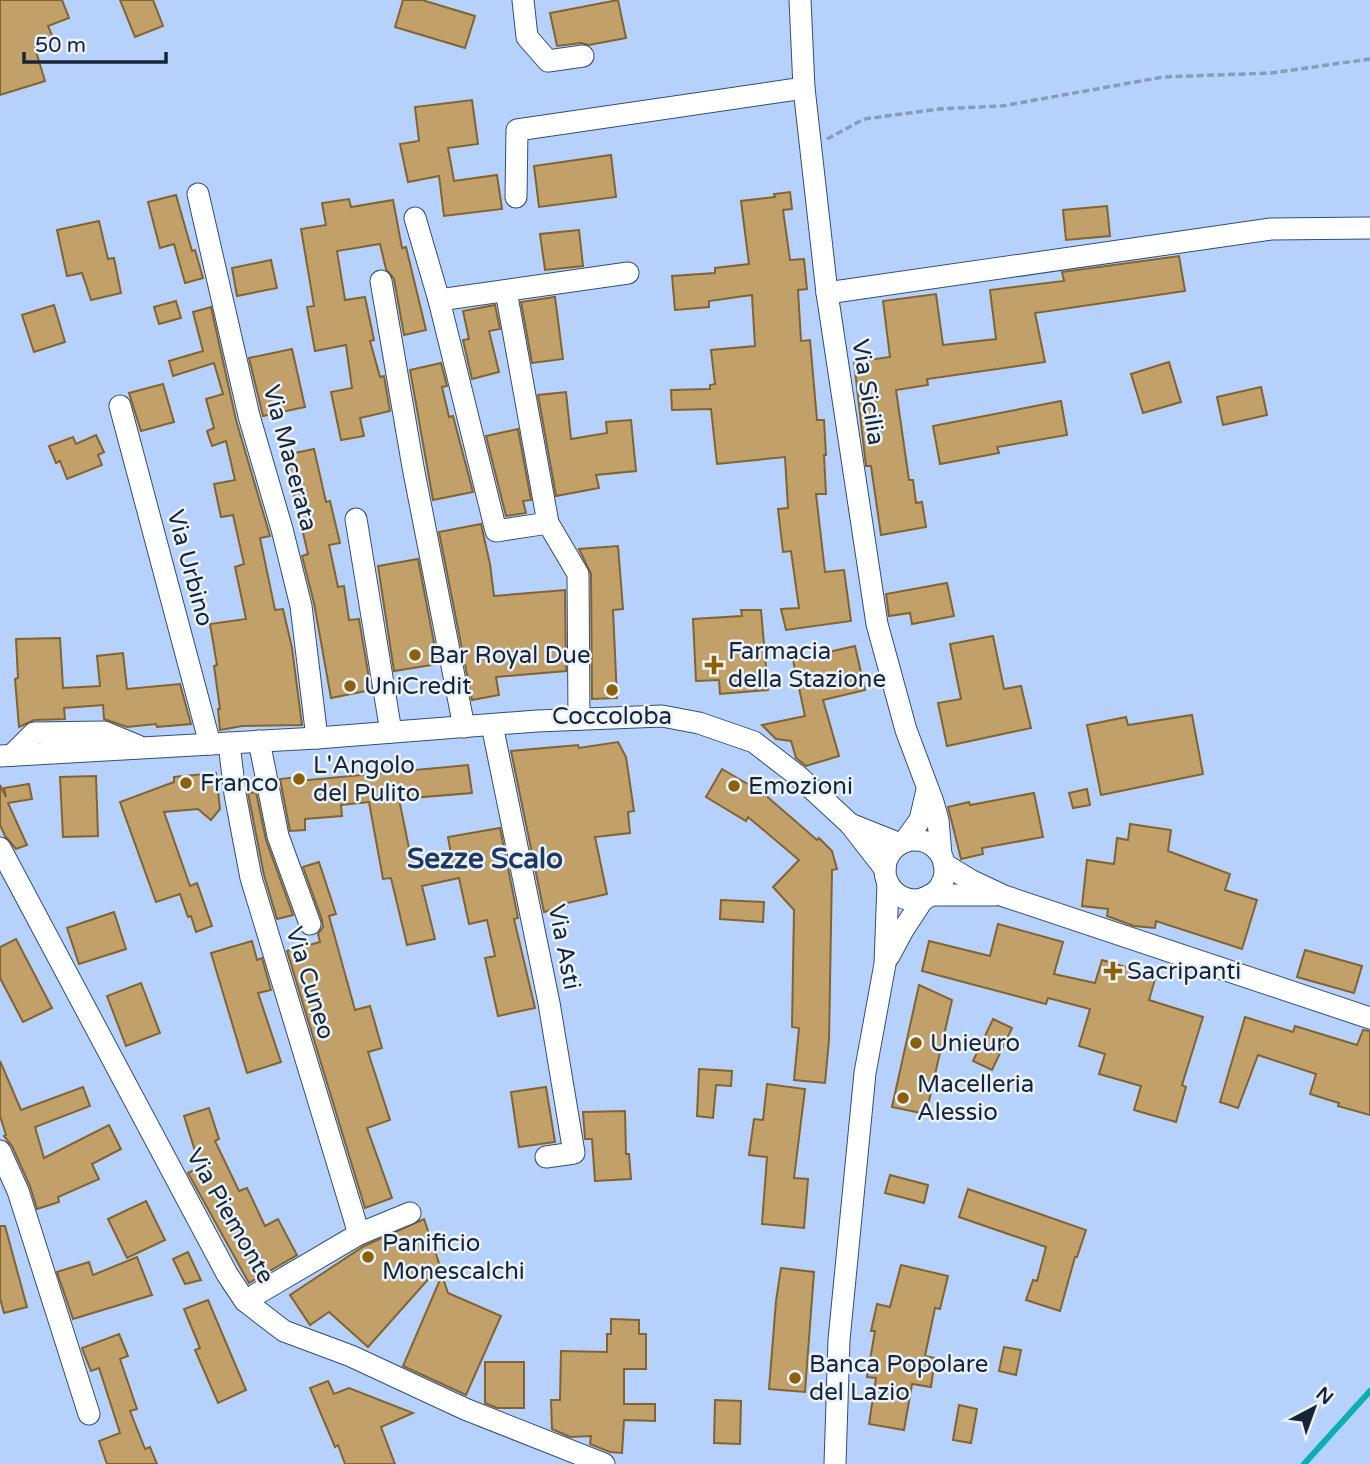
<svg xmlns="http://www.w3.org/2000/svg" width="1370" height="1464" font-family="'Varela Round',sans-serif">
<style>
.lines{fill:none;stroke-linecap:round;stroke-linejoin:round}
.stream{stroke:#0aaeb3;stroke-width:6}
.building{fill:#c2a06a;stroke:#83632e;stroke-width:2}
.minor-casing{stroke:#304e7a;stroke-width:23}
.path{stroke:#859cbf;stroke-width:3.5;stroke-dasharray:7 3.5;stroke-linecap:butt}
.minor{stroke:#fff;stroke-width:21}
.poi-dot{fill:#8c6105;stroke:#eaf2fc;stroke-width:2.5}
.labels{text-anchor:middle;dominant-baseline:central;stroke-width:5;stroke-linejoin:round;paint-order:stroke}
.street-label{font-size:24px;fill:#172438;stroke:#eaf2fc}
.poi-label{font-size:24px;fill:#172438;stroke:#eaf2fc;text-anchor:start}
.quarter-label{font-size:28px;font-weight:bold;fill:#1d3963;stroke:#eaf2fc}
</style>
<rect width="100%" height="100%" fill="#b6d2fc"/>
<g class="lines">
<path class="stream" d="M1304,1464L1370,1391"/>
</g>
<g class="building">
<path d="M0,0H62L69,18L48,26L54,40L35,48L45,81L0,95Z"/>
<path d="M120,0H153L163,26L135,37Z"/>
<path d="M403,0H422L475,16L465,48L395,27Z"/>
<path d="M618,0L626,38L589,45L581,43L557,46L550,13Z"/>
<path d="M472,100L478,144L448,148L454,181L497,175L502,209L444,216L439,176L408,182L400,144L419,141L415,107Z"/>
<path d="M611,155L616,197L539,207L534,166Z"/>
<path d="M790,192L792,209L783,210L790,260L804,259L807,289L798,290L801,341L810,340L817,420H824L826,455H824L826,494H816L825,572L844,570L851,621L786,630L781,609L799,608L791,551L783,552L778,509L788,508L785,457L717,464L711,409L672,410L671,390L710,389V385L715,384L711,350L755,346L752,295L709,301V307L675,310L672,276L715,273V268L749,264L741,201L775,197L774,194Z"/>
<path d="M176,195L192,251L195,250L203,278L185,283L174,244L160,248L148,202Z"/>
<path d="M349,199L351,207L393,200L402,248L406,247L426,330L404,335L394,279L386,269L380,244L337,251L345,300L365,297L374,340L370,341L380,377L384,376L390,411L360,418L364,436L341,440L331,392L352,388L346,345L315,351L307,307L314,306L301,229L326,225L322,203Z"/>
<path d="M1107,206L1110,236L1066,240L1063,210Z"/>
<path d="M99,221L108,259L114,258L121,293L91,300L82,273L67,276L57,230Z"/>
<path d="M579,230L583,266L545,270L540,234Z"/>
<path d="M1179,256L1185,291L1035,313L1045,362L927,379L928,385L896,390L909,480H913L916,503L922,502L926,527L881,535L871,466H866L854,362L890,357L883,301L936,294L943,345L996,339L990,290L1064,281L1062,272Z"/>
<path d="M271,260L277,288L237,296L232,268Z"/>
<path d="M555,297L563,359L532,363L521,302Z"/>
<path d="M176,301L181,318L159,324L154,307Z"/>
<path d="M54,305L65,342L34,352L22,315Z"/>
<path d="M495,305L500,329L489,331L499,372L472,379L463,340L469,339L463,311Z"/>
<path d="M211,307L236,420L270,536L260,538L275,610L283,609L292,648L302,725L242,726L220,730L218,709H220L214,666L217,665L210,624L246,619L235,567L244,564L233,515L221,517L214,484L235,480L226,441L212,446L207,431L214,428L206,399L223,394L214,363L173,376L169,361L203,351L193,312Z"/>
<path d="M292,349L305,407L263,416L249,358Z"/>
<path d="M1169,362L1181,402L1143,413L1131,374Z"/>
<path d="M441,363L447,386L442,387L449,417L453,416L473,492L433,500L410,370Z"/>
<path d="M163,384L174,422L141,431L129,393Z"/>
<path d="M1261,387L1267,415L1223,425L1217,397Z"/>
<path d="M566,392L571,439L607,433L606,422L631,420L636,471L596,475L599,488L556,496L538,395Z"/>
<path d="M1061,401L1067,435L997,447L999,453L940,464L933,426Z"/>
<path d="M518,429L531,500L523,501L526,513L506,516L486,436Z"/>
<path d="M96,435L104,452L98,455L102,465L67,479L60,461L56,463L49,446L73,437L76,444Z"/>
<path d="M314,449L326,502L330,501L340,543L329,545L338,587L344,586L349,620L359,619L371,690L331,698L314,603L302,556L308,554L285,455Z"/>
<path d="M481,524L490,564L494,596L565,590L566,671L496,677L499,695L472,700L439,532Z"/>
<path d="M618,546L623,609L613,610L617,698L592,699L591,574L579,549Z"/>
<path d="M418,559L438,664L394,671L378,566Z"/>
<path d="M947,583L954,616L912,624L910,613L889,616L886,594Z"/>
<path d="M741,610H761L768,690L720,694L719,680L696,681L693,619L742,616Z"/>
<path d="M993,636L1004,689L1021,686L1031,728L947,746L938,703L961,699L950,644Z"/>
<path d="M60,638L63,688L100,686L97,656L123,653L127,689L180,684L191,724L157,727L156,724L127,727L104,719L103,705L64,708L65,719L34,720L19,727L15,679L18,678L16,639Z"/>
<path d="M855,646L865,690L823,700L839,756L806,766L796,758L791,741L776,739L762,725L805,716L793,660Z"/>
<path d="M1192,715L1203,774L1101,795L1087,725L1126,717L1128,725Z"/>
<path d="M618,742L626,757L634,811L628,812L630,833L595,837L607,894L567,903V906L544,912L511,751L578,745L579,748Z"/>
<path d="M468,765L472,793L399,799L412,863L451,854L448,837L500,828L518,918L514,919L535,1008L498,1016L485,958L495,956L487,920L469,924L459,878L422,886L435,939L407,945L391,878L383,879L369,802L341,805L342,816L305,819V830L290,831L280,779L297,777L298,781Z"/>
<path d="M722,769L763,793L817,840L819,838L832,851L837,869L832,870L829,1040L825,1083L794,1080L799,1028L792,1027L794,910L773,887L799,860L748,817L746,821L706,797Z"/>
<path d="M216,773L220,809L211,820L198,809L164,812L190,886L197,883L212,926L196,932L191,916L188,917L180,894L156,902L120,802L174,782V777Z"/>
<path d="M96,776L98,836L63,837L60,777Z"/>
<path d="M29,784L32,799L8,803L27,845L16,849L5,836L0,825V785L6,797L4,788Z"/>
<path d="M1087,789L1090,805L1073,808L1069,793Z"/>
<path d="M256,792L266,840L293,915L277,919L264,875L248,793Z"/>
<path d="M1034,793L1043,837L982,848L983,854L961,859L948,807L969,802L970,805Z"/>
<path d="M1130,824L1171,830L1168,851L1230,874L1225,890L1257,900L1242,949L1156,921L1155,928L1134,926L1107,916L1108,909L1082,906L1087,860L1114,864L1117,838L1128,840Z"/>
<path d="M319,862L336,914L329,916L355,1010L370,1006L382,1048L368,1052L390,1120L367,1128L392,1198L365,1208L287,951L320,942L318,934L323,927L322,920L303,867Z"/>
<path d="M721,900L764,902L763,922L720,919Z"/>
<path d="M114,912L126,949L79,964L67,928Z"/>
<path d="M998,924L1063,942L1054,974L1095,983L1102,960L1156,976L1149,1000L1203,1017L1182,1085L1186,1087L1176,1122L1134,1110L1141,1086L1099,1074L1105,1054L1079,1046L1090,1009L1048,998L1046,1004L922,971L929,941L990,956Z"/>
<path d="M16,939L52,1008L23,1022L0,978V947Z"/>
<path d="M252,941L257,960L262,958L271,990L258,993L281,1062L247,1073L211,953Z"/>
<path d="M1305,950L1362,966L1354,993L1297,977Z"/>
<path d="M141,983L160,1033L126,1046L107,996Z"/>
<path d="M919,985L952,1000L926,1114L892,1107Z"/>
<path d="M1245,1017L1293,1032L1295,1026L1357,1045L1363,1030L1370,1031V1115L1338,1106L1339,1103L1310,1094L1316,1074L1258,1055L1238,1108L1220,1102Z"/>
<path d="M993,1019L1012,1028L992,1070L973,1061Z"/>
<path d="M0,1061L21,1110L83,1087L90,1106L35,1127L44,1158L109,1125L121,1149L92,1164L99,1179L58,1197L59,1202L37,1209L30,1186L12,1146L4,1136L6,1135L0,1116Z"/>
<path d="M699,1069L732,1071L731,1086L716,1085L713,1118L697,1116Z"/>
<path d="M767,1084L805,1089L794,1178L808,1179L804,1228L762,1224L767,1157L749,1155L754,1119L763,1120Z"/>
<path d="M546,1087L555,1142L519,1147L511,1092Z"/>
<path d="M209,1108L219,1139L215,1141L239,1191L247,1188L265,1226L278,1219L297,1255L249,1283L188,1173L200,1167L184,1116Z"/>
<path d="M625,1111L626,1154H629L631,1179L595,1181L592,1139H585L583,1112Z"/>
<path d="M890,1175L928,1185L924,1203L885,1193Z"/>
<path d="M968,1189L1086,1230L1077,1257H1075L1060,1311L1026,1300L1033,1280L1037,1281L1046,1247L959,1217Z"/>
<path d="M146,1201L165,1240L127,1258L108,1219Z"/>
<path d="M424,1219L440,1266L368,1347L329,1312L310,1325L290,1295L364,1246Z"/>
<path d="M0,1226H5L27,1307L4,1313L0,1298Z"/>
<path d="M188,1252L201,1280L185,1284L173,1259Z"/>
<path d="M137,1257L152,1295L73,1319L57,1272L89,1262L93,1275Z"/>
<path d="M901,1265L948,1276L940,1309L935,1308L925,1356L935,1358L931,1387L912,1384L904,1430L869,1424L876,1378L867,1377L875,1331H871L877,1304L890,1307Z"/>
<path d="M781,1268L814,1272L805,1392L769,1389L776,1301Z"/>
<path d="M442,1275L448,1293L501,1316L466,1395L403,1366Z"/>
<path d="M208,1300L246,1390L218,1403L195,1350L200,1348L184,1309Z"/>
<path d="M611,1319L639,1320V1334H646V1369H624V1404H655V1421L624,1420L622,1453L610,1452L590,1444L591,1436L570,1437L552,1429L551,1400H560L561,1351L607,1352V1334H611Z"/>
<path d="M119,1334L128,1356L120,1359L137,1409L130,1411L145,1449L150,1447L157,1464H107L99,1441L120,1433L99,1368L91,1371L82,1348Z"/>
<path d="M1004,1347L1021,1350L1016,1375L999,1371Z"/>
<path d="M485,1362H524V1408H497L485,1403Z"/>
<path d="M328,1381L334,1394L349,1388L413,1413L381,1427L395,1464H345L338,1445L335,1447L310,1388Z"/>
<path d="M715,1400L741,1401L740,1444L714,1443Z"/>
<path d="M959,1405L977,1409L971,1443L953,1440Z"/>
</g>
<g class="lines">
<defs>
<g id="minor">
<path d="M523,0L527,37L548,61L583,56"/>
<path d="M800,0L804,88L827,293L877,624L906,730L933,802L938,820L941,855"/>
<path d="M198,194L249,416L282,529L301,606L317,738"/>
<path d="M516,197L517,130L804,88"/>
<path d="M415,218L439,300L496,531L548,523L578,574L579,719"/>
<path d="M381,281L413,467L464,727"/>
<path d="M506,291L548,523"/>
<path d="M827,293L1271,229L1370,228"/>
<path d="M439,300L628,273"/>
<path d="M120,406L210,744"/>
<path d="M356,519L391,732"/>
<path d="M492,725L549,1003L574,1153L546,1157"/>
<path d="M259,741L278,836L310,924"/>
<path d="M229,743L235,794L251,878L359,1234"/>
<path d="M12,755L34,733L104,732L138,746"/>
<path d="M0,756L317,738L537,721L662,716L699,723L754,742L798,776L850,824L885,869"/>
<path d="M850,824L900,844"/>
<circle cx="915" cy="870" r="30"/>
<path d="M904,842L920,820L927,790"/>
<path d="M0,848L227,1274L245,1301L284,1331L351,1356L465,1409L604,1464"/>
<path d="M944,864L972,881L1004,896L1370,1018"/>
<path d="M930,895H995"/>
<path d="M889,956L903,930L924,898"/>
<path d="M0,1151L18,1191L89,1414"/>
<path d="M245,1301L359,1234L410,1213"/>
<path d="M835,1464L839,1340L865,1073L885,964L888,884"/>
</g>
</defs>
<use href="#minor" class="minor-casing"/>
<path class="path" d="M827,139L864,119L939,109L1002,106L1163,77L1271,73L1370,59"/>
<use href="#minor" class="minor"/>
</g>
<g class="poi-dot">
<circle cx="415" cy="655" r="7"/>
<path d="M710.5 654.5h7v7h7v7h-7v7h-7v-7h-7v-7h7z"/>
<circle cx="350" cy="686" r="7"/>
<circle cx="612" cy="690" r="7"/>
<circle cx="299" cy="779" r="7"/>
<circle cx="186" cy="783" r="7"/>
<circle cx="734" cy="786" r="7"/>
<path d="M1109.5 960.5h7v7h7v7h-7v7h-7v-7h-7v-7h7z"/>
<circle cx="916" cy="1043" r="7"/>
<circle cx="903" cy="1098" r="7"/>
<circle cx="368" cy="1257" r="7"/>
<circle cx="795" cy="1378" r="7"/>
</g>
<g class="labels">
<g class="street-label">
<text transform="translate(868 392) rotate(81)">Via Sicilia</text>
<text transform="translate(290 458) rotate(75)">Via Macerata</text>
<text transform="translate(190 568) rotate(75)">Via Urbino</text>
<text transform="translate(564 947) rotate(79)">Via Asti</text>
<text transform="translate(310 983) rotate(73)">Via Cuneo</text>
<text transform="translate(230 1216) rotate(60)">Via Piemonte</text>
</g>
<g class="poi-label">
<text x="728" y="651">Farmacia<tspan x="728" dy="28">della Stazione</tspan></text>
<text x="429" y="655">Bar Royal Due</text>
<text x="364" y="686">UniCredit</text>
<text x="612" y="716" text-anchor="middle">Coccoloba</text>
<text x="313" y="765">L'Angolo<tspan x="313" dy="28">del Pulito</tspan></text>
<text x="200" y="783">Franco</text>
<text x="748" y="786">Emozioni</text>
<text x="1127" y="971">Sacripanti</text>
<text x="930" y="1043">Unieuro</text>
<text x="917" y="1084">Macelleria<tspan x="917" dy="28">Alessio</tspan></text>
<text x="382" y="1243">Panificio<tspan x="382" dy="28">Monescalchi</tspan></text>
<text x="809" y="1364">Banca Popolare<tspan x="809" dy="28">del Lazio</tspan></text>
</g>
<g class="quarter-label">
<text x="485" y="859">Sezze Scalo</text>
</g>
</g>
<g transform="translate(1314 1408) rotate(41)" stroke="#eaf2fc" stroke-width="5" paint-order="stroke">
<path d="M0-5L12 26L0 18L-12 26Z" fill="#172438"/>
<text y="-10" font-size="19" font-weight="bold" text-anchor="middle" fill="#172438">N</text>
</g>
<path d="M24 52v10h142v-10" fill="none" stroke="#172438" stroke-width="3.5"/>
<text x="35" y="52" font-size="21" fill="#172438" stroke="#eaf2fc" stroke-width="5" paint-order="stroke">50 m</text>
</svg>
